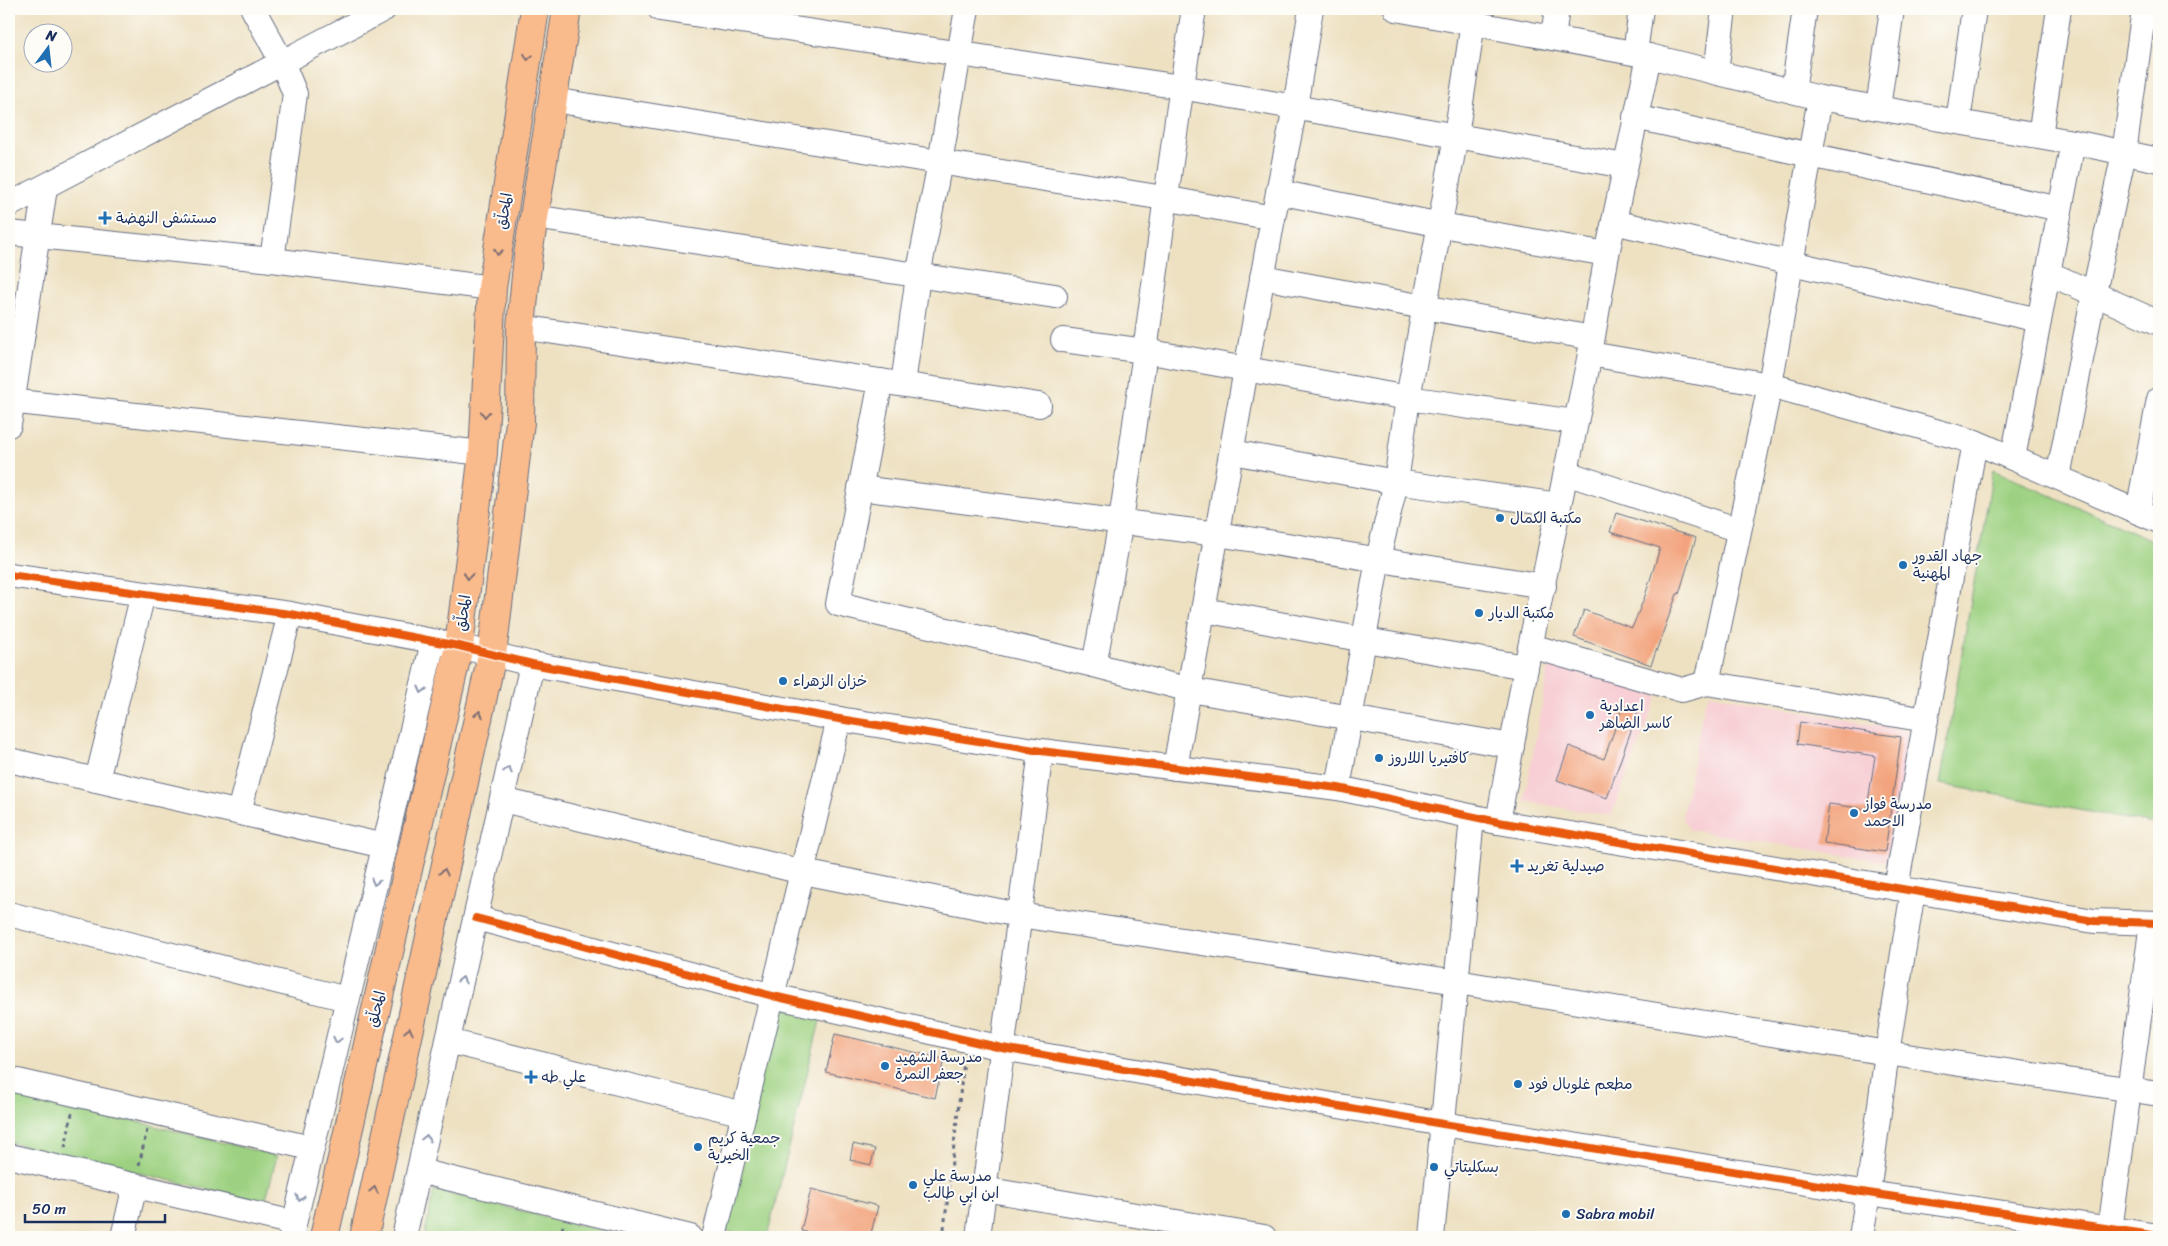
<svg xmlns="http://www.w3.org/2000/svg" width="2168" height="1246" font-family="Sriracha,'Playpen Sans Arabic',sans-serif">
<style>
.built{fill:#f7cfd4}
.green{fill:#9dd181;stroke:#5c8070}
.building{fill:#f3a47e}
.lines{fill:none;stroke-linecap:round;stroke-linejoin:round}
.minor-casing{stroke:#656d81;stroke-width:26}
.highway-casing{stroke:#656d81;stroke-width:30}
.path{stroke:#656d81;stroke-width:3;stroke-dasharray:4 4;stroke-linecap:butt}
.minor{stroke:#fff;stroke-width:24}
.highway{stroke:#fabb8c;stroke-width:28}
.cycleway-casing{stroke:#fdfcf7;stroke-width:11}
.cycleway{stroke:#e8590c;stroke-width:8}
.oneway{stroke:#7f6e73}
.oneway2{stroke:#8d97ae}
.poi-dot{fill:#1f6fb2;stroke:#fdfcf7;stroke-width:2}
.labels{text-anchor:middle;dominant-baseline:central;stroke-width:4;stroke-linejoin:round;paint-order:stroke}
.street-label{font-size:15px;fill:#1b2f5e;stroke:#fdfcf7}
.poi-label{font-size:15px;fill:#1b2f5e;stroke:#fdfcf7;text-anchor:start}
</style>
<rect width="100%" height="100%" fill="#fdfcf7"/>
<filter id="ink" filterUnits="userSpaceOnUse"><feTurbulence type="fractalNoise" baseFrequency=".02" numOctaves="2"/><feDisplacementMap in="SourceGraphic" scale="10" xChannelSelector="R" yChannelSelector="G"/><feConvolveMatrix kernelMatrix="1 2 1 2 8 2 1 2 1" color-interpolation-filters="sRGB"/></filter>
<filter id="wash" filterUnits="userSpaceOnUse"><feTurbulence type="fractalNoise" baseFrequency=".0096" numOctaves="4" result="noise"/><feDisplacementMap in="SourceGraphic" scale="20" xChannelSelector="R" yChannelSelector="G"/><feGaussianBlur stdDeviation="1.12" result="paint"/><feColorMatrix in="noise" values="0 0 0 0 0 0 0 0 0 0 0 0 0 0 0 0 0 1.4 0 .05"/><feComposite in="paint" operator="in"/></filter>
<g filter="url(#wash)">
<rect width="100%" height="100%" fill="#eee1c2"/>
<g class="built">
<path d="M1550,661L1658,696L1611,816L1524,801Z"/>
<path d="M1710,694L1906,731L1910,738L1888,862L1690,830L1682,818L1704,704Z"/>
</g>
<g class="green">
<path d="M1993,470L2159,543V825L1940,784Z"/>
<path d="M775,1006L821,1017L767,1237H754L723,1230Z"/>
<path d="M9,1090L277,1156L265,1203L9,1142Z"/>
<path d="M434,1190L628,1237H424Z"/>
</g>
<g id="blocks">
<g class="building">
<path d="M1616,513L1696,538L1679,594H1677L1651,665L1574,637L1584,610L1632,628L1645,596L1660,548L1610,532Z"/>
<path d="M1623,706L1638,711L1607,798L1557,780L1569,746L1604,759Z"/>
<path d="M1800,722L1901,737L1885,852L1824,843L1829,804L1867,809L1875,756L1797,744Z"/>
<path d="M835,1034L944,1059L935,1098L826,1072Z"/>
<path d="M853,1144L875,1149L871,1165L850,1160Z"/>
<path d="M811,1189L878,1206L870,1237H827L801,1231Z"/>
</g>
</g>
</g>
<g filter="url(#ink)">
<use href="#blocks" fill-opacity="0" stroke="#656d81" stroke-width="1"/>
<g class="lines">
<defs>
<g id="minor">
<path d="M253,9L282,62L295,94L272,260"/>
<path d="M660,9L1181,87L1625,166"/>
<path d="M1396,9L1649,56L1820,98L2073,142L2159,160"/>
<path d="M1553,38L1557,9"/>
<path d="M1635,53L1641,9"/>
<path d="M1716,72L1724,9"/>
<path d="M1793,91L1805,9"/>
<path d="M1820,98L1770,385L1707,683L1926,720"/>
<path d="M553,100L1164,198L1273,218"/>
<path d="M1878,108L1892,9"/>
<path d="M1635,117L2060,209"/>
<path d="M1958,122L1974,9"/>
<path d="M2040,136L2059,9"/>
<path d="M1278,192L1441,225L1607,254"/>
<path d="M9,205L384,9"/>
<path d="M534,217L1055,296"/>
<path d="M1614,222L2039,320"/>
<path d="M9,233L272,260L492,288"/>
<path d="M2048,273L2159,323"/>
<path d="M1262,277L1592,338"/>
<path d="M521,327L1039,405"/>
<path d="M1063,340L1145,351L1408,398L1575,422"/>
<path d="M1590,354L1770,385L1975,442L2159,521"/>
<path d="M881,381L838,604L1094,665L1190,690L1512,746"/>
<path d="M903,384L918,276L940,162L967,9"/>
<path d="M9,401L483,453"/>
<path d="M9,425L45,188"/>
<path d="M1232,452L1396,482L1559,505"/>
<path d="M2013,458L2073,142"/>
<path d="M1566,473L1739,530"/>
<path d="M2058,477L2094,293L2124,153L2144,9"/>
<path d="M860,488L1217,534L1544,586"/>
<path d="M2138,512L2159,399"/>
<path d="M9,575L290,614L459,646L532,664L839,719L1041,751L1338,788L1498,822L1896,888L2094,921L2159,923"/>
<path d="M1204,610L1365,640L1526,667"/>
<path d="M1531,646L1682,690L1707,683"/>
<path d="M1094,665C1103,617 1113,569 1121,520C1147,350 1166,179 1194,9"/>
<path d="M9,760L384,846"/>
<path d="M1175,768L1273,218L1295,107L1311,9"/>
<path d="M97,780L143,594"/>
<path d="M1338,788L1378,559L1396,482L1408,398L1456,136L1475,9"/>
<path d="M502,800L803,872L1019,915L1457,982L1887,1053L2159,1094"/>
<path d="M239,812L290,614"/>
<path d="M1498,822L1526,667L1590,354L1607,254L1649,56"/>
<path d="M1896,888L1975,442"/>
<path d="M9,914L347,999"/>
<path d="M476,918L773,996L1002,1048L1443,1124L1868,1193L2159,1236"/>
<path d="M448,1041L744,1114"/>
<path d="M9,1079L311,1148"/>
<path d="M9,1156L294,1223"/>
<path d="M419,1171L690,1237"/>
<path d="M984,1189L1264,1237"/>
<path d="M123,1237L135,1185"/>
<path d="M291,1237L433,642"/>
<path d="M404,1237L532,664"/>
<path d="M714,1237L839,719"/>
<path d="M978,1237L1041,751"/>
<path d="M1432,1237L1472,817"/>
<path d="M1861,1237L1868,1193L1887,1053L1913,891"/>
<path d="M2109,1237L2152,923"/>
</g>
<g id="highway">
<path d="M324,1237L459,646L483,453L492,288L535,9"/>
<path d="M364,1237L492,655L520,422L521,327L528,255L567,9"/>
</g>
</defs>
<use href="#minor" class="minor-casing"/>
<use href="#highway" class="highway-casing"/>
<g class="path">
<path d="M65,1148L72,1113"/>
<path d="M139,1165L147,1130"/>
<path d="M560,1237L563,1226"/>
<path d="M943,1237L964,1061"/>
</g>
<use href="#minor" class="minor"/>
<use href="#highway" class="highway"/>
<defs>
<g id="cycleway">
<path d="M9,575L290,614L459,646L532,664L839,719L1041,751L1338,788L1498,822L1896,888L2094,921L2159,923"/>
<path d="M476,918L773,996L1002,1048L1443,1124L1868,1193L2159,1236"/>
</g>
</defs>
<use href="#cycleway" class="cycleway-casing"/>
<use href="#cycleway" class="cycleway"/>
</g>
<defs><path id="oneway-chevron" d="M-2-3.5L2.5 0L-2 3.5" fill="none" stroke-width="1.6" stroke-linecap="round" stroke-linejoin="round" transform="scale(1.25)"/></defs>
<g class="oneway">
<use href="#oneway-chevron" transform="translate(528 57) rotate(99)"/>
<use href="#oneway-chevron" transform="translate(498 252) rotate(99)"/>
<use href="#oneway-chevron" transform="translate(485 414) rotate(93)"/>
<use href="#oneway-chevron" transform="translate(468 576) rotate(97)"/>
<use href="#oneway-chevron" transform="translate(479 714) rotate(-78)"/>
<use href="#oneway-chevron" transform="translate(444 872) rotate(-78)"/>
<use href="#oneway-chevron" transform="translate(409 1031) rotate(-78)"/>
<use href="#oneway-chevron" transform="translate(374 1190) rotate(-78)"/>
</g>
<g class="oneway2">
<use href="#oneway-chevron" transform="translate(422 690) rotate(104)"/>
<use href="#oneway-chevron" transform="translate(508 770) rotate(-77)"/>
<use href="#oneway-chevron" transform="translate(375 882) rotate(104)"/>
<use href="#oneway-chevron" transform="translate(462 980) rotate(-77)"/>
<use href="#oneway-chevron" transform="translate(337 1040) rotate(103)"/>
<use href="#oneway-chevron" transform="translate(426 1138) rotate(-77)"/>
<use href="#oneway-chevron" transform="translate(300 1198) rotate(103)"/>
</g>
</g>
<g class="poi-dot">
<path d="M102.5 210.5h5v5h5v5h-5v5h-5v-5h-5v-5h5z"/>
<circle cx="1500" cy="518" r="5"/>
<circle cx="1903" cy="565" r="5"/>
<circle cx="1479" cy="613" r="5"/>
<circle cx="783" cy="681" r="5"/>
<circle cx="1590" cy="715" r="5"/>
<circle cx="1379" cy="758" r="5"/>
<circle cx="1854" cy="813" r="5"/>
<path d="M1514.5 858.5h5v5h5v5h-5v5h-5v-5h-5v-5h5z"/>
<circle cx="885" cy="1066" r="5"/>
<path d="M528.5 1069.5h5v5h5v5h-5v5h-5v-5h-5v-5h5z"/>
<circle cx="1518" cy="1084" r="5"/>
<circle cx="698" cy="1147" r="5"/>
<circle cx="1434" cy="1167" r="5"/>
<circle cx="913" cy="1185" r="5"/>
<circle cx="1566" cy="1214" r="5"/>
</g>
<g class="labels">
<g class="street-label">
<text transform="translate(504 211) rotate(-81)">المحلّق</text>
<text transform="translate(463 613) rotate(-83)">المحلّق</text>
<text transform="translate(376 1009) rotate(-77)">المحلّق</text>
</g>
<g class="poi-label">
<text x="116" y="218">مستشفى النهضة</text>
<text x="1510" y="518">مكتبة الكمال</text>
<text x="1913" y="556">جهاد القدور<tspan x="1913" dy="17">المهنية</tspan></text>
<text x="1489" y="613">مكتبة الديار</text>
<text x="793" y="681">خزان الزهراء</text>
<text x="1600" y="706">اعدادية<tspan x="1600" dy="17">كاسر الضاهر</tspan></text>
<text x="1389" y="758">كافتيريا اللاروز</text>
<text x="1864" y="804">مدرسة فواز<tspan x="1864" dy="17">الاحمد</tspan></text>
<text x="1527" y="866">صيدلية تغريد</text>
<text x="895" y="1057">مدرسة الشهيد<tspan x="895" dy="17">جعفر النمرة</tspan></text>
<text x="541" y="1077">علي طه</text>
<text x="1528" y="1084">مطعم غلوبال فود</text>
<text x="708" y="1138">جمعية كريم<tspan x="708" dy="17">الخيرية</tspan></text>
<text x="1444" y="1167">بسكليتاتي</text>
<text x="923" y="1176">مدرسة علي<tspan x="923" dy="17">ابن ابي طالب</tspan></text>
<text x="1576" y="1214">Sabra mobil</text>
</g>
</g>
<rect width="2168" height="1246" fill="none" stroke="#fdfcf7" stroke-width="30"/>
<g transform="translate(48 48) rotate(15)"><circle r="24" fill="#fdfcf7" stroke="#a3aaba"/>
<path d="M0-4L9 19L0 12L-9 19Z" fill="#1f6fb2"/>
<text y="-8" font-size="14" font-weight="bold" text-anchor="middle" fill="#1b2f5e">N</text>
</g>
<path d="M25 1214v8h140v-8" fill="none" stroke="#1b2f5e" stroke-width="2.5"/>
<text x="32" y="1214" font-size="15" fill="#1b2f5e" stroke="#fdfcf7" stroke-width="4" paint-order="stroke">50 m</text>
</svg>
